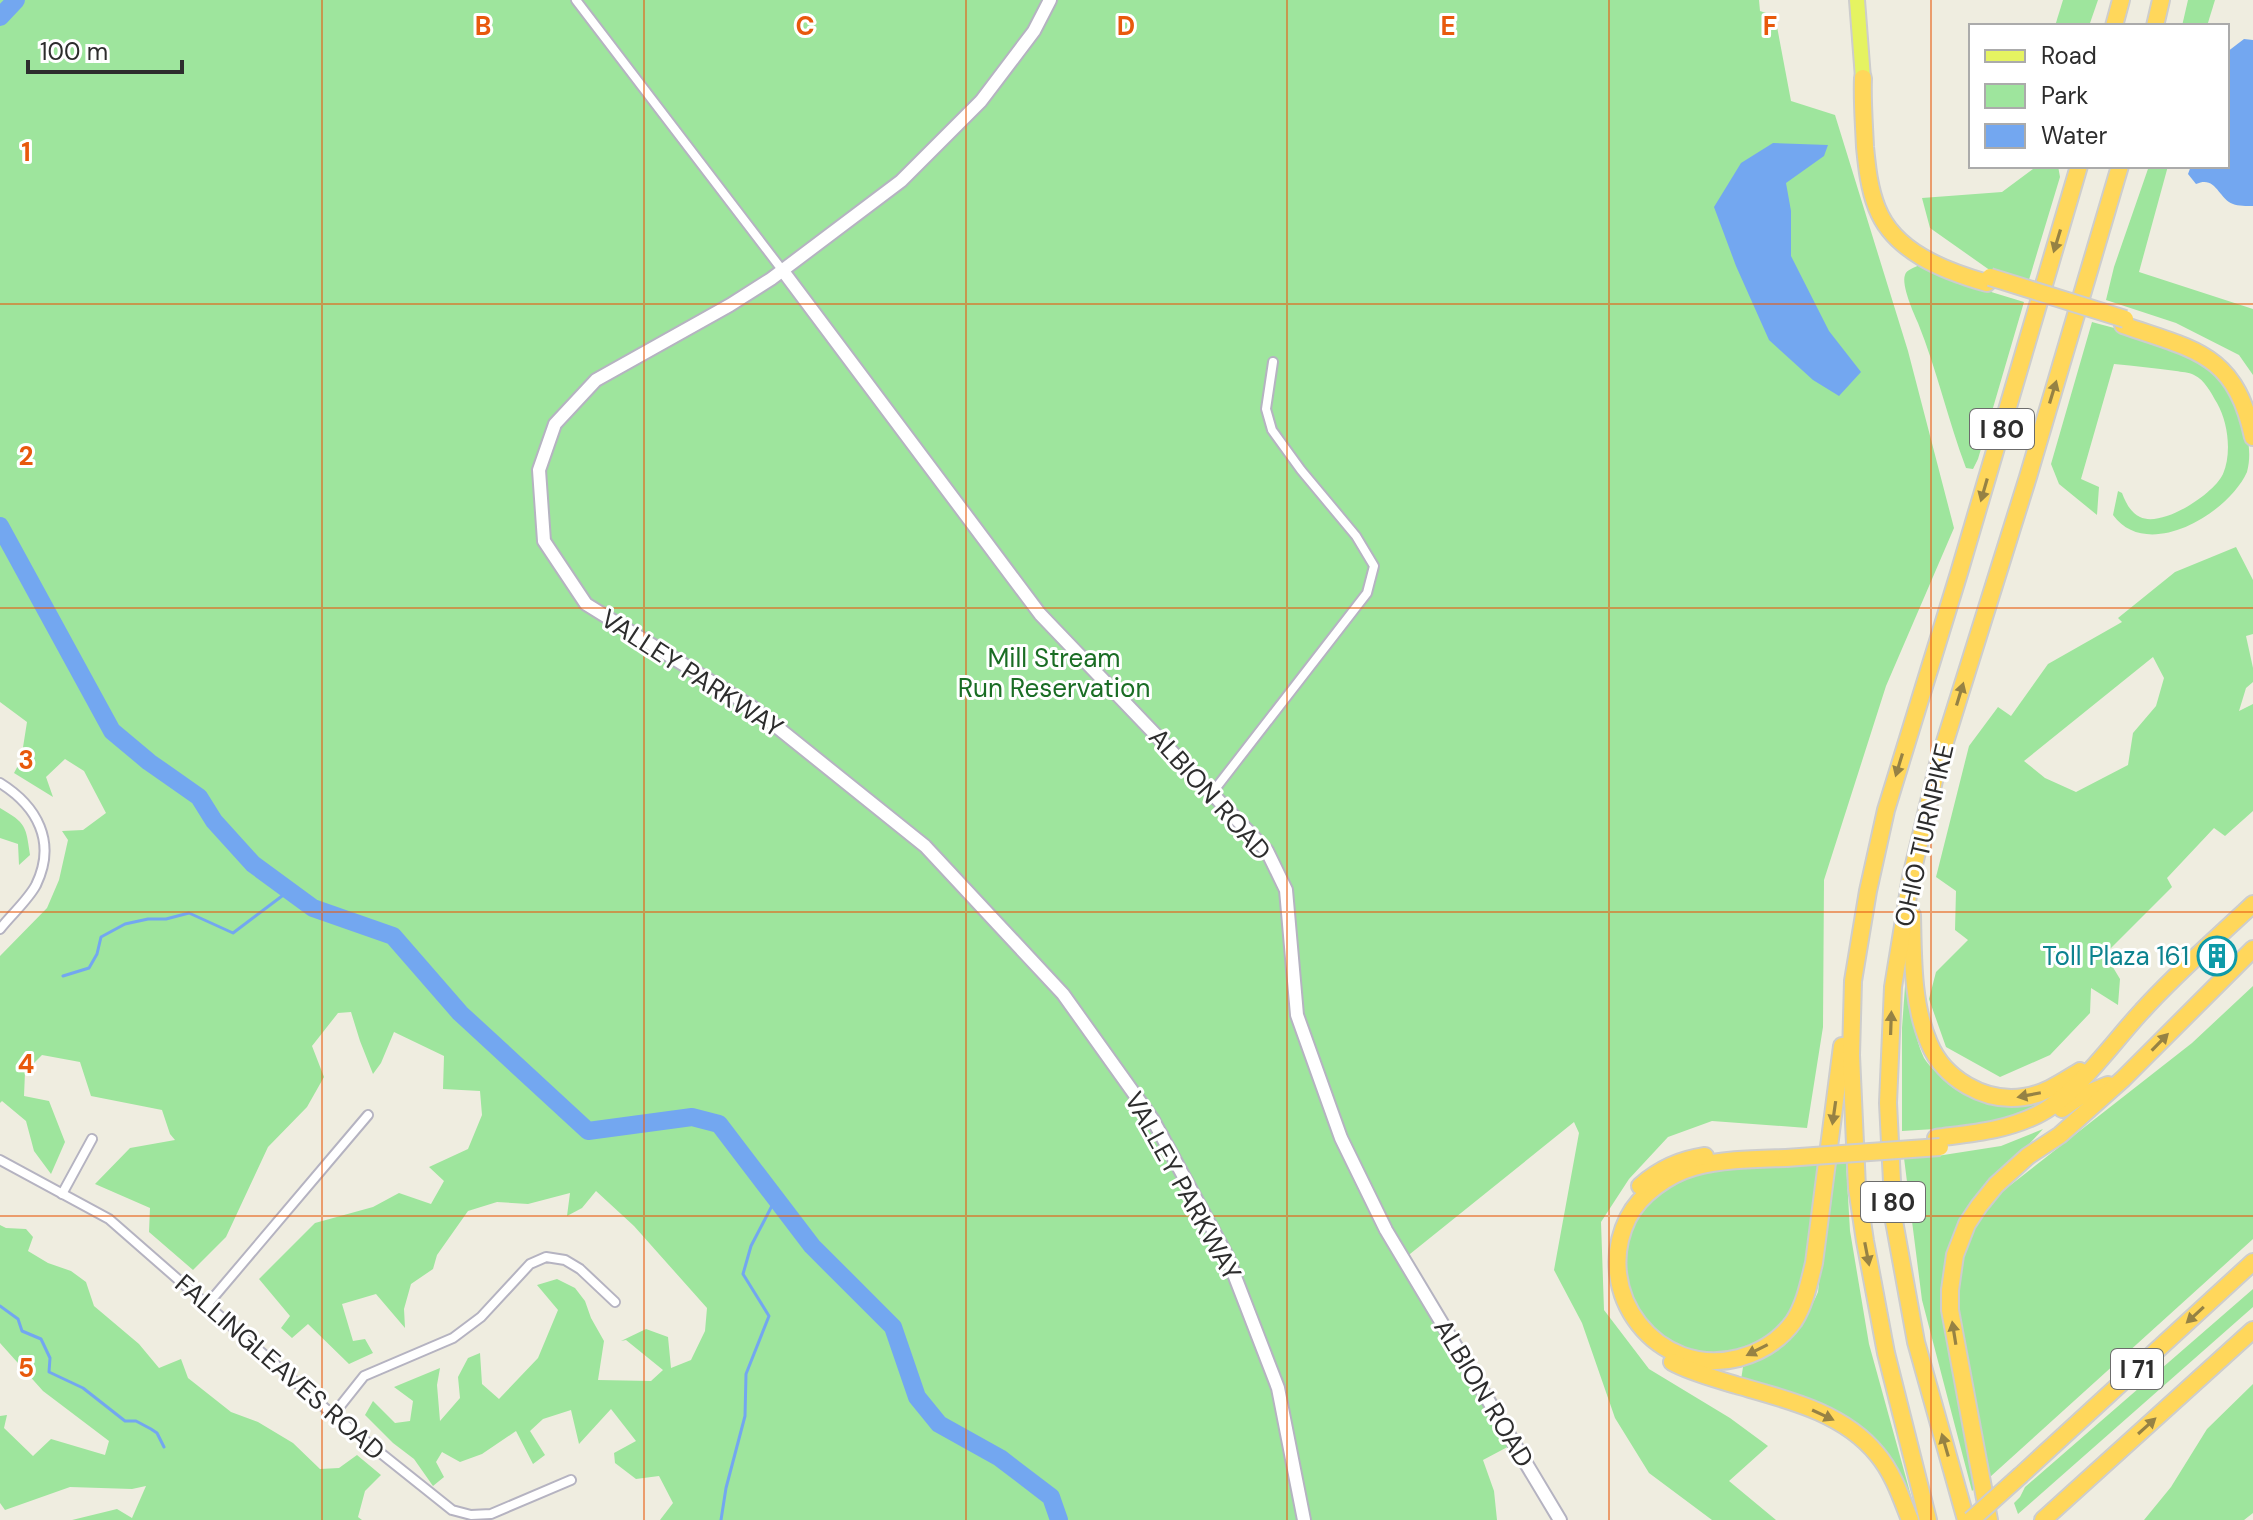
<svg xmlns="http://www.w3.org/2000/svg" width="2253" height="1520" font-family="'DM Sans',sans-serif">
<style>
.green{fill:#9ee59d;fill-rule:evenodd}
.water{fill:#73a7f0}
.lines{fill:none;stroke-linecap:round;stroke-linejoin:round}
.stream{stroke:#73a7f0;stroke-width:3}
.river{stroke:#73a7f0;stroke-width:18}
.street-casing{stroke:#b5b3c1;stroke-width:12}
.secondary-casing{stroke:#b5b3c1;stroke-width:16}
.primary-casing{stroke:#cdcdcd;stroke-width:18}
.highway-casing{stroke:#cdcdcd;stroke-width:20}
.street{stroke:#fff;stroke-width:8}
.secondary{stroke:#fff;stroke-width:12}
.primary{stroke:#e5f361;stroke-width:14}
.highway{stroke:#ffd75b;stroke-width:16}
.highway-bridge-casing{stroke:#cdcdcd;stroke-width:20;stroke-linecap:butt}
.highway-bridge{stroke:#ffd75b;stroke-width:16}
.oneway{fill:#968244}
.grid{fill:none;stroke:#e8590c;stroke-width:2;stroke-opacity:0.55}
.labels{text-anchor:middle;dominant-baseline:central;stroke-width:6;stroke-linejoin:round;paint-order:stroke}
.shield{fill:#fff;stroke:#6c6c6c;stroke-width:2}
.shield-label{font-size:24px;font-weight:bold;fill:#2d2d2d}
.park-label{font-size:26px;fill:#1a6d24;stroke:#fff}
.street-label{font-size:26px;fill:#2d2d2d;stroke:#fff}
.culture-label{font-size:26px;fill:#0d838f;stroke:#fff;text-anchor:end}
.grid-label{font-size:26px;text-anchor:middle;font-weight:bold;fill:#e8590c;stroke:#fff;stroke-width:6;stroke-linejoin:round;paint-order:stroke}
</style>
<rect width="100%" height="100%" fill="#efede0"/>
<g class="green">
<path d="M0,0H1759L1760,11L1775,16L1791,101L1835,115L1908,351L1954,528L1886,686L1824,880L1823,1027L1807,1128L1712,1121L1668,1137L1629,1179L1601,1222L1604,1310L1649,1369L1730,1418L1768,1446L1729,1481L1776,1520H1712L1649,1473L1615,1418L1582,1323L1554,1270L1579,1133L1574,1122L1405,1258L1515,1443L1483,1460L1494,1491L1497,1520H660L673,1503L659,1476L636,1479L615,1463L614,1453L636,1441L611,1409L579,1444L571,1410L543,1419L530,1431L545,1455L533,1464L516,1431L482,1454L460,1462L442,1452L436,1462L444,1477L433,1486L414,1459L393,1443L365,1415L373,1401L395,1423L410,1421L413,1401L394,1387L440,1368L437,1385L440,1421L460,1398L458,1377L468,1358L480,1353L482,1384L499,1399L538,1358L558,1310L537,1285L557,1279L575,1288L585,1301L591,1318L604,1341L598,1380L651,1381L663,1370L626,1340L621,1341L646,1329L668,1337L671,1368L691,1360L705,1331L707,1308L634,1226L596,1191L582,1208L567,1216L570,1193L528,1204L497,1202L468,1211L437,1255L433,1269L411,1284L404,1309L405,1328L376,1294L342,1304L353,1341L365,1339L373,1353L349,1364L308,1324L292,1338L281,1328L290,1316L259,1279L315,1223L373,1207L399,1193L431,1204L444,1181L429,1167L468,1149L482,1115L480,1091L443,1089L444,1056L394,1032L381,1063L373,1074L360,1041L351,1012L338,1013L312,1046L324,1077L307,1107L268,1147L226,1237L193,1270L149,1232L150,1208L95,1184L130,1148L175,1140L170,1134L162,1110L91,1096L80,1062L42,1055L25,1072L24,1096L49,1101L65,1142L51,1174L34,1151L26,1121L2,1101L0,1103V956L47,908L59,880L68,840L62,831L83,830L106,813L84,771L65,759L46,777L53,797L14,773L21,760L27,722L0,702Z"/>
<path d="M2063,0H2098L2089,26H2055Z"/>
<path d="M2188,0H2215L2207,26H2182Z"/>
<path d="M2037,166H2058L2060,177L2028,283L1991,271L1930,228L1922,198L2002,192Z"/>
<path d="M2149,166H2168L2139,272L2253,309V375L2239,355L2176,323L2106,300L2114,267Z"/>
<path d="M1920,265L1965,284L2024,302L1978,459L1973,469L1966,468C1948,420 1937,370 1918,323C1914,314 1901,285 1905,275C1906,270 1915,267 1920,265Z"/>
<path d="M2092,322C2128,332 2196,349 2222,374C2229,381 2233,397 2237,407C2246,426 2253,450 2247,472C2228,514 2147,562 2113,515L2118,491L2122,493C2126,503 2130,512 2140,517C2162,528 2214,494 2223,474C2232,453 2228,422 2217,403C2211,393 2205,380 2194,375C2189,372 2181,372 2176,371C2155,368 2135,366 2114,364L2081,479L2099,487L2097,515L2059,484L2051,464Z"/>
<path d="M2236,547L2253,580V634L2246,636L2253,668V682L2246,688L2239,711L2253,704V811L2225,836L2214,828L2167,878L2172,887L2105,954L2120,979L2118,1005L2091,988L2090,1013L2050,1055L2000,1077L1946,1047L1929,999L1936,972L1968,940L1955,930L1956,891L1936,877L1969,746L1998,707L2011,716L2048,664L2122,622L2118,618L2175,572ZM2153,657L2164,678L2156,706L2133,733L2128,765L2076,792L2045,778L2024,761Z"/>
<path d="M0,808C26,823 26,826 30,855L19,865L18,844L0,838Z"/>
<path d="M1906,973C1910,1001 1912,1032 1924,1058C1927,1063 1932,1068 1936,1072C1962,1102 2000,1110 2038,1104C2009,1126 1970,1128 1936,1133L1935,1129L1902,1131V1028Z"/>
<path d="M2253,986V1239L1990,1477L1967,1363L1958,1302L1959,1276L1970,1229L1994,1198L2192,1043Z"/>
<path d="M2043,1129L1995,1181L1970,1203L1950,1253L1977,1486L1972,1491L1922,1300L1904,1158L1937,1156L2001,1146Z"/>
<path d="M1846,1163L1850,1231L1869,1344L1911,1496L1906,1498L1842,1418L1741,1380L1743,1367C1782,1346 1800,1334 1818,1292L1833,1164Z"/>
<path d="M1818,1165L1809,1262L1801,1296L1773,1338L1720,1357L1694,1354L1655,1333L1634,1307L1625,1282L1623,1253L1628,1228L1642,1207L1688,1175L1721,1169Z"/>
<path d="M0,1225L6,1228L26,1229L33,1237L28,1251L48,1263L71,1271L86,1282L94,1306L139,1344L159,1368L181,1359L188,1378L231,1412L258,1422L293,1443L320,1469L339,1468L357,1455L381,1475L365,1491L358,1517L362,1520H72L117,1509L132,1518L146,1486L132,1489L70,1487L5,1510L0,1503V1416L7,1415L4,1428L33,1456L51,1439L105,1455L109,1441L43,1391L0,1343Z"/>
<path d="M2253,1289V1307L2018,1514L2014,1503L2020,1497L2025,1487Z"/>
<path d="M2253,1384V1513L2244,1520H2144L2171,1487L2207,1429Z"/>
</g>
<g class="water">
<path d="M2244,39L2253,40V206C2247,206 2238,206 2233,204C2218,198 2216,175 2196,184L2188,174L2191,166H2227V52Z"/>
<path d="M1773,143L1828,145L1824,156L1786,183L1791,211V256L1829,331L1861,372L1839,396L1813,380L1769,340L1736,266L1714,207L1741,163Z"/>
</g>
<g class="lines">
<g class="stream">
<path d="M63,976L89,968L97,954L101,937L125,924L148,919H166L189,913L233,933L290,890"/>
<path d="M0,1306L18,1319L22,1331L41,1339L50,1358L49,1372L83,1388L125,1421H136L151,1429L157,1433L164,1447"/>
<path d="M721,1520L726,1488L745,1416L746,1374L769,1316L743,1274L751,1246L776,1198"/>
</g>
<g class="river">
<path d="M0,17L16,0"/>
<path d="M0,526L112,731L149,762L199,797L214,821L253,864L313,908L393,936L460,1013L588,1131L692,1117L719,1124L812,1246L893,1327L917,1397L939,1424L1000,1458L1051,1497L1059,1520"/>
</g>
<defs>
<g id="street">
<path d="M576,0L783,271"/>
<path d="M0,783C37,806 57,842 36,885C28,900 11,915 0,929"/>
<path d="M1212,793L1367,593L1374,566L1356,536L1301,470L1272,430L1266,409L1273,362"/>
<path d="M0,1160L109,1219L333,1415L452,1510L471,1515L491,1514L571,1480"/>
<path d="M62,1194L92,1139"/>
<path d="M207,1305L368,1115"/>
<path d="M333,1415L364,1376L453,1338L481,1317L530,1264L546,1257L565,1260L580,1269L615,1302"/>
</g>
<g id="secondary">
<path d="M1050,0L1034,31L981,101L901,181L771,279L730,305L596,380L555,424L539,470L544,541L586,604L752,707L925,846L1063,994L1153,1120L1227,1256L1278,1388L1304,1520"/>
<path d="M783,271L1040,614L1267,851L1286,890L1297,1015L1341,1138L1386,1230L1560,1520"/>
</g>
<path id="primary" d="M1857,0L1863,78"/>
<g id="highway">
<path d="M2114,26L2121,0"/>
<path d="M2155,26L2161,0"/>
<path d="M1863,78C1862,101 1864,123 1865,147C1867,167 1869,188 1877,208C1894,252 1945,271 1987,283"/>
<path d="M2123,325C2195,350 2235,353 2253,437"/>
<path d="M1912,915C1913,957 1912,1004 1929,1043C1944,1079 1985,1103 2024,1097C2045,1094 2062,1082 2080,1071"/>
<path d="M2062,1109L2079,1097L2108,1085"/>
<path d="M1936,1138C1973,1133 2004,1131 2037,1115C2076,1096 2113,1042 2142,1011C2176,973 2216,939 2253,904"/>
<path d="M1786,1158C1756,1159 1724,1159 1694,1167C1669,1174 1640,1194 1628,1218C1591,1293 1657,1379 1739,1358C1761,1352 1781,1339 1794,1321C1805,1304 1809,1283 1814,1263L1842,1046"/>
<path d="M1640,1186C1660,1169 1679,1160 1705,1156"/>
<path d="M1672,1362C1692,1373 1714,1378 1736,1385C1785,1399 1843,1412 1877,1454C1893,1473 1901,1497 1910,1520"/>
<path d="M2021,1475L2253,1262"/>
<path d="M1928,1520L1886,1353L1865,1241L1857,1188L1851,1055L1853,981L1868,891L1886,810L1959,573L2079,166"/>
<path d="M1966,1520L1916,1342L1894,1221L1888,1103L1893,987L1911,877L1938,764L2028,477L2120,166"/>
<path d="M1989,1520L1950,1310V1290L1955,1255L1967,1224L1979,1206L1996,1185L2028,1156L2060,1135L2123,1079L2253,949"/>
<path d="M2043,1520L2253,1330"/>
</g>
</defs>
<use href="#street" class="street-casing"/>
<use href="#secondary" class="secondary-casing"/>
<use href="#primary" class="primary-casing"/>
<use href="#highway" class="highway-casing"/>
<use href="#street" class="street"/>
<use href="#secondary" class="secondary"/>
<use href="#primary" class="primary"/>
<use href="#highway" class="highway"/>
<defs>
<g id="highway-bridge">
<path d="M1990,277L2125,319"/>
<path d="M1786,1158L1940,1147"/>
<path d="M1971,1520L2021,1475"/>
</g>
</defs>
<use href="#highway-bridge" class="highway-bridge-casing"/>
<use href="#highway-bridge" class="highway-bridge"/>
</g>
<defs><path id="oneway-solid" d="M-6-.8H1V-3.2L6.5 0L1 3.2V.8H-6Z" transform="scale(2)"/></defs>
<g class="oneway">
<use href="#oneway-solid" transform="translate(2057 241) rotate(107)"/>
<use href="#oneway-solid" transform="translate(2053 392) rotate(-73)"/>
<use href="#oneway-solid" transform="translate(1984 490) rotate(106)"/>
<use href="#oneway-solid" transform="translate(1960 694) rotate(-73)"/>
<use href="#oneway-solid" transform="translate(1899 765) rotate(107)"/>
<use href="#oneway-solid" transform="translate(1891 1023) rotate(-88)"/>
<use href="#oneway-solid" transform="translate(2160 1042) rotate(-46)"/>
<use href="#oneway-solid" transform="translate(2029 1095) rotate(169)"/>
<use href="#oneway-solid" transform="translate(1834 1113) rotate(98)"/>
<use href="#oneway-solid" transform="translate(1867 1254) rotate(79)"/>
<use href="#oneway-solid" transform="translate(2195 1315) rotate(137)"/>
<use href="#oneway-solid" transform="translate(1954 1333) rotate(-99)"/>
<use href="#oneway-solid" transform="translate(1757 1350) rotate(153)"/>
<use href="#oneway-solid" transform="translate(1823 1415) rotate(25)"/>
<use href="#oneway-solid" transform="translate(2147 1426) rotate(-42)"/>
<use href="#oneway-solid" transform="translate(1945 1445) rotate(-106)"/>
</g>
<path class="grid" d="M322,0V1520M644,0V1520M966,0V1520M1287,0V1520M1609,0V1520M1931,0V1520M0,304H2253M0,608H2253M0,912H2253M0,1216H2253"/>
<defs>
<symbol id="building-ring" viewBox="-11 -11 22 22"><circle r="9.5" fill="#fff" stroke="#0f9aa8" stroke-width="1.5"/><path d="M-4-6H4V6H1V3H-1V6H-4ZM-2.5-4.3h1.7v1.8h-1.7ZM.8-4.3h1.7v1.8H.8ZM-2.5-1h1.7V.8h-1.7ZM.8-1h1.7V.8H.8Z" fill="#0f9aa8"/></symbol>
</defs>
<g fill-rule="evenodd">
<use href="#building-ring" x="2195" y="934" width="44" height="44"/>
</g>
<g class="labels">
<g class="shield">
<rect x="1970" y="409" width="64" height="40" rx="6"/>
<rect x="1861" y="1182" width="64" height="40" rx="6"/>
<rect x="2111" y="1349" width="52" height="40" rx="6"/>
</g>
<g class="shield-label">
<text x="2002" y="429">I 80</text>
<text x="1893" y="1202">I 80</text>
<text x="2137" y="1369">I 71</text>
</g>
<g class="park-label">
<text x="1054" y="658">Mill Stream<tspan x="1054" dy="30">Run Reservation</tspan></text>
</g>
<g class="street-label">
<text transform="translate(692 673) rotate(33)">VALLEY PARKWAY</text>
<text transform="translate(1210 794) rotate(48)">ALBION ROAD</text>
<text transform="translate(1924 835) rotate(-77)">OHIO TURNPIKE</text>
<text transform="translate(1183 1186) rotate(61)">VALLEY PARKWAY</text>
<text transform="translate(280 1367) rotate(41)">FALLINGLEAVES ROAD</text>
<text transform="translate(1484 1393) rotate(59)">ALBION ROAD</text>
</g>
<g class="culture-label">
<text x="2189" y="956">Toll Plaza 161</text>
</g>
</g>
<g class="grid-label">
<text x="483" y="35">B</text>
<text x="805" y="35">C</text>
<text x="1126" y="35">D</text>
<text x="1448" y="35">E</text>
<text x="1770" y="35">F</text>
<text x="26" y="161">1</text>
<text x="26" y="465">2</text>
<text x="26" y="769">3</text>
<text x="26" y="1073">4</text>
<text x="26" y="1377">5</text>
</g>
<rect x="1969" y="24" width="260" height="144" fill="#ffffff" stroke="#ababab" stroke-width="2"/>
<rect x="1985" y="50" width="40" height="12" fill="#e5f361" stroke="#ababab" stroke-width="2"/>
<text x="2041" y="64" font-size="24" fill="#2d2d2d">Road</text>
<rect x="1985" y="84" width="40" height="24" fill="#9ee59d" stroke="#ababab" stroke-width="2"/>
<text x="2041" y="104" font-size="24" fill="#2d2d2d">Park</text>
<rect x="1985" y="124" width="40" height="24" fill="#73a7f0" stroke="#ababab" stroke-width="2"/>
<text x="2041" y="144" font-size="24" fill="#2d2d2d">Water</text>
<path d="M28 60v12h154v-12" fill="none" stroke="#2d2d2d" stroke-width="4"/>
<text x="40" y="60" font-size="24" fill="#2d2d2d" stroke="#ffffff" stroke-width="6" paint-order="stroke">100 m</text>
</svg>
